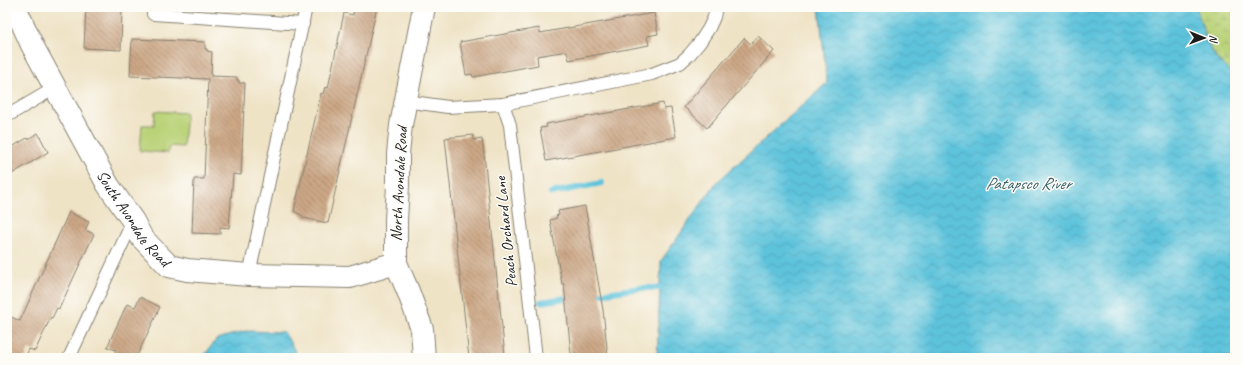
<svg xmlns="http://www.w3.org/2000/svg" width="1242" height="365" font-family="Caveat,sans-serif">
<style>
.green{fill:#b9d277;stroke:#6a774a}
.wetland{fill:url(#wetland-marsh);stroke:#6a774a}
.water{fill:url(#water-waves);stroke:#3c707c}
.lines{fill:none;stroke-linecap:round;stroke-linejoin:round}
.stream{stroke:#5dc3db;stroke-width:6}
.building{fill:url(#building-back-hatch)}
.lane-casing{stroke:#868071;stroke-width:14}
.street-casing{stroke:#868071;stroke-width:24}
.lane{stroke:#fff;stroke-width:12}
.street{stroke:#fff;stroke-width:22}
.labels{text-anchor:middle;dominant-baseline:central;stroke-width:3;stroke-linejoin:round;paint-order:stroke}
.street-label{font-size:16px;fill:#1c1c1c;stroke:#fdfcf7}
.water-label{font-size:17px;font-style:italic;fill:#365f68;stroke:#fdfcf7}
</style>
<defs>
<pattern id="wetland-marsh" width="20" height="14" patternUnits="userSpaceOnUse"><rect width="20" height="14" fill="#b9d277"/><path d="M1 5h8M5 5V1M11 12h8M15 12V8" fill="none" stroke="#9eb466"/></pattern>
<pattern id="water-waves" width="16" height="10" patternUnits="userSpaceOnUse"><rect width="16" height="10" fill="#5dc3db"/><path d="M0 5q4-4 8 0t8 0" fill="none" stroke="#50a7bb"/></pattern>
<pattern id="building-back-hatch" width="6" height="6" patternUnits="userSpaceOnUse"><rect width="6" height="6" fill="#cca786"/><path d="M-1 5l2 2M0 0l6 6M5-1l2 2" fill="none" stroke="#a5876d"/></pattern>
</defs>
<rect width="100%" height="100%" fill="#fdfcf7"/>
<filter id="ink" filterUnits="userSpaceOnUse"><feTurbulence type="fractalNoise" baseFrequency=".025" numOctaves="2"/><feDisplacementMap in="SourceGraphic" scale="8" xChannelSelector="R" yChannelSelector="G"/><feConvolveMatrix kernelMatrix="1 2 1 2 8 2 1 2 1" color-interpolation-filters="sRGB"/></filter>
<filter id="wash" filterUnits="userSpaceOnUse"><feTurbulence type="fractalNoise" baseFrequency=".012" numOctaves="4" result="noise"/><feDisplacementMap in="SourceGraphic" scale="16" xChannelSelector="R" yChannelSelector="G"/><feGaussianBlur stdDeviation="0.9" result="paint"/><feColorMatrix in="noise" values="0 0 0 0 0 0 0 0 0 0 0 0 0 0 0 0 0 1.4 0 .05"/><feComposite in="paint" operator="in"/></filter>
<g filter="url(#wash)">
<rect width="100%" height="100%" fill="#efe3c6"/>
<path class="green" d="M155,111L186,113L183,147L169,146L168,153L140,151L142,125H154Z"/>
<path class="wetland" d="M1196,7H1231L1235,18V76L1216,58L1208,44Z"/>
<g class="water">
<path d="M819,7H1196L1208,44L1216,58L1235,76V358H657L661,261L716,183L827,83Z"/>
<path d="M245,331L284,332L299,358H202L217,339Z"/>
</g>
<g class="lines">
<g class="stream">
<path d="M551,193L602,183"/>
<path d="M592,295L641,288H660"/>
<path d="M541,302L573,297"/>
</g>
</g>
<g id="blocks">
<g class="building">
<path d="M86,7H122L121,50L84,48Z"/>
<path d="M354,7H377L328,223L303,218V216L294,211L321,93L323,94L325,87L328,88L344,13L353,15Z"/>
<path d="M654,13L658,34L647,36L649,45L569,60L567,51L537,56L538,65L473,77L472,74L466,75L460,42L539,28L540,33Z"/>
<path d="M758,36L774,51L707,128L684,107L744,38L751,44Z"/>
<path d="M132,39L205,42V49H207V51L212,52L211,76L237,77V80H239V83H245L241,175L233,174L229,228L220,227V234L192,233L194,179H204L208,79L130,76Z"/>
<path d="M663,103L664,109L671,108L676,137L546,161L540,128L547,127L546,124Z"/>
<path d="M38,133L48,152L7,177V150L27,138L28,139Z"/>
<path d="M473,135L474,140L482,139L484,154L505,356L499,357V358H469L445,138Z"/>
<path d="M585,206L603,310L608,358H579L578,354H571L564,284H562L550,220L557,218L556,216L559,215L558,211Z"/>
<path d="M69,212L89,222L85,230L94,234L59,309L57,308L52,318L51,317L35,351L29,349L25,358H7V315L20,321Z"/>
<path d="M140,297L160,307L136,358H113L116,350L107,347L127,304L135,307Z"/>
</g>
</g>
</g>
<g filter="url(#ink)">
<use href="#blocks" fill-opacity="0" stroke="#868071" stroke-width="1"/>
<g class="lines">
<defs>
<g id="lane">
<path d="M153,14L303,24"/>
<path d="M405,101L448,107L503,104L652,74L680,63L689,55L700,42L709,28L714,17L716,7"/>
<path d="M503,104L510,125L536,358"/>
<path d="M7,116L55,88"/>
<path d="M249,275L306,7"/>
<path d="M69,358L133,221"/>
</g>
<g id="street">
<path id="s1" d="M15,7L32,45L108,185L133,221L142,238L169,266L187,270L249,275L350,277L396,263"/>
<path d="M424,7L401,125L398,154V185L396,220V263L408,291L422,329L424,358"/>
</g>
</defs>
<use href="#lane" class="lane-casing"/>
<use href="#street" class="street-casing"/>
<use href="#lane" class="lane"/>
<use href="#street" class="street"/>
</g>
</g>
<g class="labels">
<g class="street-label">
<text transform="translate(399 184) rotate(-87)">North Avondale Road</text>
<text stroke="none"><textPath href="#s1" startOffset="243">South Avondale Road</textPath></text>
<text transform="translate(506 232) rotate(-96)">Peach Orchard Lane</text>
</g>
<g class="water-label">
<text x="1028" y="183">Patapsco River</text>
</g>
</g>
<rect width="1242" height="365" fill="none" stroke="#fdfcf7" stroke-width="24"/>
<g transform="translate(1204 38) rotate(91)" stroke="#fdfcf7" stroke-width="3" paint-order="stroke">
<path d="M0-3L7 15L0 10L-7 15Z" fill="#1c1c1c"/>
<text y="-6" font-size="11" font-weight="bold" text-anchor="middle" fill="#1c1c1c">N</text>
</g>
</svg>
